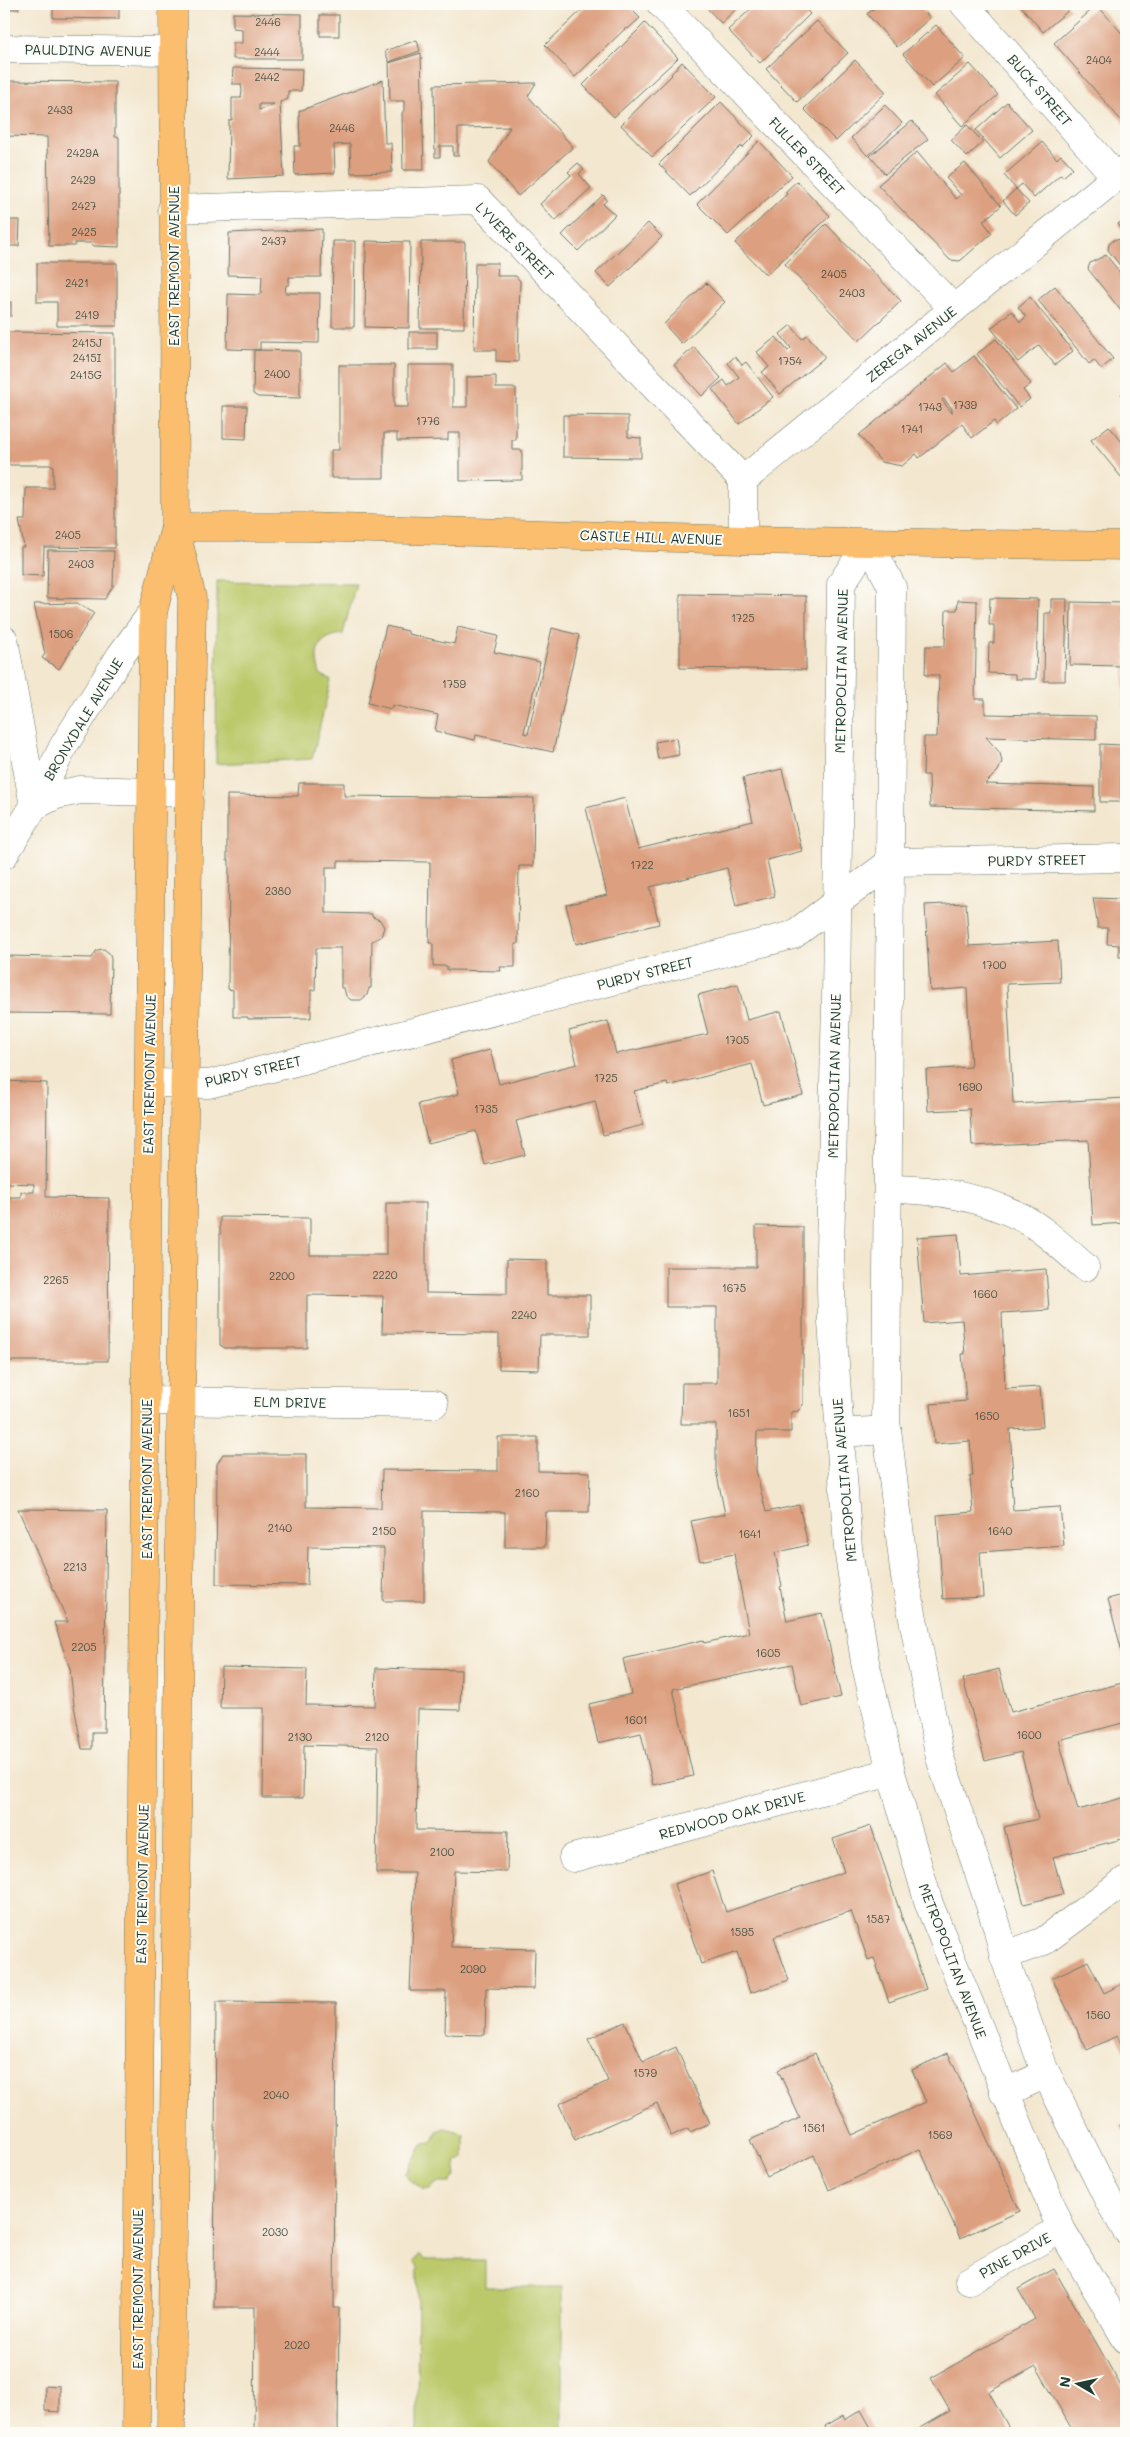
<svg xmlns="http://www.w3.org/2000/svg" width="1130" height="2437" font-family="Mali,sans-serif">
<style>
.green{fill:#bcc96b;stroke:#6e8350}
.building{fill:#dc9f7f;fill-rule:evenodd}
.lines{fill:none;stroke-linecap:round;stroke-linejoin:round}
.minor-casing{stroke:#69786a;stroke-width:29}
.major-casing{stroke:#69786a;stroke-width:29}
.minor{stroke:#fff;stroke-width:28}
.major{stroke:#fbbd6e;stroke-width:28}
.labels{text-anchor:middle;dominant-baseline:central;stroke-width:4;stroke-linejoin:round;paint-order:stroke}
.number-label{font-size:11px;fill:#4e5647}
.street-label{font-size:14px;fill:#1f3d34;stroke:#fdfcf7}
</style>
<rect width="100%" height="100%" fill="#fdfcf7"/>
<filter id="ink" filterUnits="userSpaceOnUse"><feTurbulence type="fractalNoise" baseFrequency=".02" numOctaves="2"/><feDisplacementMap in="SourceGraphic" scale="10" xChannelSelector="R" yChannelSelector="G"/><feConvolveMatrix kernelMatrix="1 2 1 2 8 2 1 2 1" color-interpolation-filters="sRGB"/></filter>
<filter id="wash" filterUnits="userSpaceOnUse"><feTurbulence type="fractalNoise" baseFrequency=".0096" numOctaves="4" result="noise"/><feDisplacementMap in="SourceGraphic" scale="20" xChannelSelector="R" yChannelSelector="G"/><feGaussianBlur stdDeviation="1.12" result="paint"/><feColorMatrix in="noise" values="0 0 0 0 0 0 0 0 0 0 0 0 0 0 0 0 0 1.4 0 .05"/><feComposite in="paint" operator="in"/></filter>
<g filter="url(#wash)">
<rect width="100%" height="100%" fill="#f3e7cf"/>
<g class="green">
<path d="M217,581L356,583L343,634C317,637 313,651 320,674L331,680L312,759L216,764Z"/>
<path d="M444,2128L457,2131L464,2135V2158L455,2162L457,2174L451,2183H437L430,2189H423L408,2179L406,2173L422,2145L433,2141L437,2131Z"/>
<path d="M420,2255L425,2260H485V2287H562V2433H417L418,2267L413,2261Z"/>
</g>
<g id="blocks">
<g class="building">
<rect x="4" y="4" width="15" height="5"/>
<path d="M53,4H119V19L53,18Z"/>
<path d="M588,4H626L640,18L628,29L626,28L575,77L545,45Z"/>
<path d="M703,4H742L721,23Z"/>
<path d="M756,4H801L810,14L760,63L728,30Z"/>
<path d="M879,4H918L930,18L897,47L867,14Z"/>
<path d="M1019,4H1065L1070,9L1043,32Z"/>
<path d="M1097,5L1126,38V126L1054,43Z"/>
<path d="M233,13L302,14V59H233V43H242V29L233,28Z"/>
<rect x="320" y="15" width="19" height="21"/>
<path d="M817,21L848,53L797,102L766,69Z"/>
<path d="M645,23L678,58L614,117L583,85Z"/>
<path d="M936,25L965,58L932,87L903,54Z"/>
<path d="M417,40L420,51L389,62L385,51Z"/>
<path d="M421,53L424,170H403L402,113L404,110V101H390L389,63Z"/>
<path d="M855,60L886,92L836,141L804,109Z"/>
<path d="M682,62L716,97L652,157L621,125L672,75L671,74Z"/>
<path d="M970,64L998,95L962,126L935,95Z"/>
<path d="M233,68L302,69L301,91H288V99L280,102L284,176L228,179L229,121L232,120V98H241L242,91L241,84H232ZM259,104H274L259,110Z"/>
<path d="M383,80L385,143H391L392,172L351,173L350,144L334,145L335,173L295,175L294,146H300L299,111Z"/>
<path d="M4,81L115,82V137H119V247L94,246L91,243H75V246H49L47,137L4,136Z"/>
<path d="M536,83L528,96L573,147L518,196L489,162L510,127L458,128V156H453V146H440V157H435L434,85Z"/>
<path d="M721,102L754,136L742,148L741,146L690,196L659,164Z"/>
<path d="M1007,102L1032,130L1000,158L976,130Z"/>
<path d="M885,105L902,123L868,156L851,138Z"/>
<path d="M912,121L928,139L885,174L870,156Z"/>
<path d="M967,125L983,142L967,157L951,140Z"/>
<path d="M759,141L792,176L728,235L697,204Z"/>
<path d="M1042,142L1057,159L1061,155L1073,168L1063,177L1061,174L1034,198L1022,184L1016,189L1004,175Z"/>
<path d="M917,152L956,199L961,195L946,178L965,163L1001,206L983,221L992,233L960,261L950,260L878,185Z"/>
<path d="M578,163L584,170L579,174L591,188L555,221L540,204L571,175L568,172Z"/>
<path d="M797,181L830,216L766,275L735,243L787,194L785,192Z"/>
<path d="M1016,189L1029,203L1015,215L1003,201Z"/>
<path d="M603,195L607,200L603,204L615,215L578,251L562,235Z"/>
<path d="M1126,218V235L1118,224Z"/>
<path d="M4,220H20L19,246H4Z"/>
<path d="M648,223L662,237L610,287L596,273Z"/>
<path d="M826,224L901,301L859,341L785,264Z"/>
<path d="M322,229L321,277H289V285H286L285,293H320L319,343L260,342V350L227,349L228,294L261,295L262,276L228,275L229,233Z"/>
<path d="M1126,236V273L1108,250L1109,244L1115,239L1121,240Z"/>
<path d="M333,241H355L354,327H332Z"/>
<path d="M366,241L410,242L409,328L365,327Z"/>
<path d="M421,242H465L464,328H420Z"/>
<path d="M1106,255L1126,280V308L1122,312L1088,269L1090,263Z"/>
<path d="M37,263H117V326H57V302H37Z"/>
<path d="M475,263H498L497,276H516L520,281L518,362L496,361V350H474Z"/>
<path d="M706,283L725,302L682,344L664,324Z"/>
<path d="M1055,286L1113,359L1101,369L1094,360L1089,364L1038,300Z"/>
<path d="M1030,297L1073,351L1055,365L1039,345L1018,362L991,328L1012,311L1020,322L1026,317L1018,307Z"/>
<rect x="4" y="302" width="7" height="14"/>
<path d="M791,325L802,339L807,335L825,357L780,394L762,372L769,367L757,352L776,337L788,351L791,348L780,334Z"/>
<path d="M4,332L115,333V548L44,547L43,576L21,575V547H24L19,520H25L26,488H53V465H9L4,436Z"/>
<rect x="409" y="332" width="28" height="17"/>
<path d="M996,339L1031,384L1023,390L1030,399L1019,407L977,354Z"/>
<path d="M694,347L721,378L702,396L674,365Z"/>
<path d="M254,350L300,351V398L258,397L253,394Z"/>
<path d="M735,356L742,365L746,362L773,397L739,424L712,389L724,380L728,386L739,377L728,363Z"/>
<path d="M974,356L1016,409L997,425L994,421L972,438L962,424L919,458L916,454L902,466L881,462L859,435L947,363L954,372ZM944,399L952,409V413L942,400Z"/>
<path d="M339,365H394V407H408V365H453V407H467V377L496,376V388H516V440H512V450H522V480L460,481V433H448V440L397,441V433H384V478H331V450H339Z"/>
<path d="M1126,390V400L1121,394Z"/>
<path d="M223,406H247L246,439L223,438Z"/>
<path d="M563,415L628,416V437L641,438V458L563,457Z"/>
<path d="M1109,426L1126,447V483L1091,440Z"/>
<path d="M48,550L114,551L113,586L105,599L47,598Z"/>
<path d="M680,594L806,596V670L680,668Z"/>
<path d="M990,598L1038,599L1036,679H1015V674L988,673L989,643H994V625H989Z"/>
<path d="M1051,599H1067L1065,681H1044L1045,613H1051Z"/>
<path d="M958,600L977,601L975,699H985V714L1096,716V740L986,737L1000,753L1002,762L998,771L985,784L1094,787V811L930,807L929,775H923L924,737H937L939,675H925L926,646H945L946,610H957Z"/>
<path d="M1071,602L1125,603L1126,710H1124V666L1070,665Z"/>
<path d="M77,603L94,613L59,669L42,658L45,654L34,604Z"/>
<path d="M386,626L408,631V634L454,644L458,627L498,636L494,652L540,662L524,733L528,734L552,628L579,635L553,752L476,735L475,740L435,731L438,715L392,705L391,709L368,703Z"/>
<path d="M676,738L679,755L658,759L655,742Z"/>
<path d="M1100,744L1121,745V802H1100Z"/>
<path d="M782,769L802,851L767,860L775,896L736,906L727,868L650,887L659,924L576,944L566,905L607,895L586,808L625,798L638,849L753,821L743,778Z"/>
<path d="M299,783H344V796L534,798L533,866H519L518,944H515V967H500L501,971L447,970V966H433V943H429L430,862L338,861V867H326V913L372,914V917L380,920L384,927L381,937L372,941L371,988H369L367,995L361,1000H351L346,996L344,988H341V948H316L315,990H311V1018L248,1019V1017H233V990L228,989L229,860H227V795L298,796Z"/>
<path d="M1093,898L1126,899V957H1119V945L1107,944L1108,928H1098Z"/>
<path d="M966,903L969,946L1058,941L1060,982L1007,984L1013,1104L1126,1098V1223L1093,1225L1088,1140L972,1146L970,1109L928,1111L926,1070L971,1067L967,988L930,991L925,905Z"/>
<path d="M104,949L110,954L111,959L110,1014L4,1013V965L9,956L92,958L97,950Z"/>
<path d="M738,984L747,1020L781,1011L803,1095L763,1105L752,1064L668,1086L667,1083L634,1091L643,1125L603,1135L595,1101L516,1121L525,1155L485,1165L476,1131L428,1143L418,1104L459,1094L451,1060L490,1050L499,1084L577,1064L569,1031L608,1021L616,1054L708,1034L698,995Z"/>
<path d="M4,1081L47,1083L46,1197L109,1198L108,1361H4ZM7,1183L34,1184V1192H21V1197H7Z"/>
<path d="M386,1203H426V1293L507,1294V1259L547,1260V1295H590V1335H540L539,1370L499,1369V1334L382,1333L383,1296L307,1295V1348H225L220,1345V1217L310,1218V1255H386Z"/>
<path d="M756,1226L803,1227V1405L798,1411L791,1412V1432H757L756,1470L766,1512L799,1505L808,1545L775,1553L782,1586L780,1587L787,1621L822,1613L841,1697L801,1706L792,1664L673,1689L693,1776L653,1785L641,1733L598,1743L589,1704L631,1694L623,1659L703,1640L704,1643L749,1633L734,1554L700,1561L691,1521L725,1514L716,1470V1424H681L682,1383H717V1307H666V1267H756Z"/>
<path d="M958,1234L961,1276L1046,1269L1049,1310L1002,1313L1005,1389L1040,1387L1043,1427L1010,1429L1013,1478H1011L1013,1510L1060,1507L1064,1546L980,1552L983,1597L943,1599L937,1515L973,1512L970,1476H973L970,1441L934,1444L931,1404L966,1401L962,1354H965L962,1320L924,1323L917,1237Z"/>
<path d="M498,1437H538V1471L590,1472L589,1512H546L545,1547H505V1512L424,1511V1601H383L384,1548L308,1547L307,1585L216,1584L217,1464L223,1454H306V1507L381,1508L382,1470L498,1471Z"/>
<path d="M18,1509L107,1510L104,1732H92V1749H82L74,1705L70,1669L54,1622H68Z"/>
<path d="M1126,1594V1667L1108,1599Z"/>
<path d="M221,1667L307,1669L306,1705L375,1706L376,1668L461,1670L460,1710L418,1709L416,1830L508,1831L507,1872L454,1871L451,1947L535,1949L534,1989L486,1988L485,2035L445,2034L446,1991H410L415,1873H376L378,1747L304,1745L303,1798H263L264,1708H220Z"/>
<path d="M999,1669L1011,1712L1126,1682V1722L1059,1740L1078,1810L1126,1797V1838L1053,1857L1063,1894L1024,1904L1004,1827L1038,1819L1021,1752L985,1761L963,1679Z"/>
<path d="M871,1826L926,1989L889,2002L874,1958L868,1960L851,1911L774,1937L789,1980L750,1993L737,1952L701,1964L674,1884L712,1871L726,1912L844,1872L833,1839Z"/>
<path d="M1088,1961L1104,1993L1126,1982V2055L1117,2036L1087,2050L1052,1978Z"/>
<path d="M216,2002L336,2003L334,2308H339L338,2433H254L255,2307H214Z"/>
<path d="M625,2022L643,2062L676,2047L710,2123L690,2132L688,2128L671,2136L657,2103L575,2140L559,2104L608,2081L588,2039Z"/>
<path d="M815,2053L852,2135L926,2102L912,2070L948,2053L1020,2211L960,2238L920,2149L829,2190L814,2155L767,2177L750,2140L800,2118L778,2070Z"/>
<path d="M1126,2123V2138L1120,2125Z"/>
<path d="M1054,2269L1126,2395V2431L1122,2433H1074L1036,2366L989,2392L1012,2433H912L950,2411L931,2378L1035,2319L1018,2289Z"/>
<path d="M45,2385L60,2386V2412L45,2411Z"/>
<path d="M861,2410L874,2433H828L825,2426L843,2416L845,2420Z"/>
</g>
</g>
</g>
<g filter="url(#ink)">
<use href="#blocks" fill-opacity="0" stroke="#69786a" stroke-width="1"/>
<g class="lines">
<defs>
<g id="minor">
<path d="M661,4L954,309"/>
<path d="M964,4L1116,177"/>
<path d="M4,49L173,51"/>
<path d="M172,209L478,200L743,480"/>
<path d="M743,480L1126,169"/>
<path d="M743,480V540"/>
<path d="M4,640L34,806"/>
<path d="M34,806L56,795L80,790L190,793"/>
<path d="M4,855L34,806L64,745L121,655L153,612"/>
<path d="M150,1083L209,1084L793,935L891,862L1126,858"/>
<path d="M889,1189C935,1189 979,1196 1021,1217C1044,1229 1065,1250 1085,1267"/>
<path d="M146,1401L434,1404"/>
<path d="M839,1433L887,1430"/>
<path d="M573,1858L891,1772"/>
<path d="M1004,1956L1044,1941L1126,1880"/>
<path d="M1004,2093L1046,2074"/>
<path d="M1126,2230L1109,2201L1044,2069L1004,1956L997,1926L940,1758L905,1577L886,1421L892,587L869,542L841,584L836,1001L830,1250L832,1322L848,1548L865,1662L891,1772L929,1904L1061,2229L1126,2339"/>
<path d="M969,2281L1061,2229"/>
</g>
<g id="major">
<path d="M175,527H305L743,540L1126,546"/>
<path d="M136,2433L153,612L174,531"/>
<path d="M171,2433L184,1124L192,598L175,527L173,4"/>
</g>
</defs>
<use href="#minor" class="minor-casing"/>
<use href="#major" class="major-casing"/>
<use href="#minor" class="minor"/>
<use href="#major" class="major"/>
</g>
</g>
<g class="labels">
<g class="number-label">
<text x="268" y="21">2446</text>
<text x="267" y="51">2444</text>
<text x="1099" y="59">2404</text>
<text x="267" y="76">2442</text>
<text x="60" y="109">2433</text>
<text x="342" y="127">2446</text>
<text x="83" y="152">2429A</text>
<text x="83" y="179">2429</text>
<text x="84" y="205">2427</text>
<text x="84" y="231">2425</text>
<text x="274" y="240">2437</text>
<text x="834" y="273">2405</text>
<text x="77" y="282">2421</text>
<text x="852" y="292">2403</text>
<text x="87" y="314">2419</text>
<text x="87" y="342">2415J</text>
<text x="87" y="357">2415I</text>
<text x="790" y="360">1754</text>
<text x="277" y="373">2400</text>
<text x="86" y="374">2415G</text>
<text x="965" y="404">1739</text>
<text x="930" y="406">1743</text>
<text x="428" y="420">1776</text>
<text x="912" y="428">1741</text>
<text x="68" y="534">2405</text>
<text x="81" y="563">2403</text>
<text x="743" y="617">1725</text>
<text x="61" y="633">1506</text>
<text x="454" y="683">1759</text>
<text x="642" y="864">1722</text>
<text x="278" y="890">2380</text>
<text x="994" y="964">1700</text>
<text x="737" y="1039">1705</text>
<text x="606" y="1077">1725</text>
<text x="970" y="1086">1690</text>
<text x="486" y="1108">1735</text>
<text x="385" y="1274">2220</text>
<text x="282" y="1275">2200</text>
<text x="56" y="1279">2265</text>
<text x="734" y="1287">1675</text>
<text x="985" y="1293">1660</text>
<text x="524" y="1314">2240</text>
<text x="739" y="1412">1651</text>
<text x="987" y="1415">1650</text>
<text x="527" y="1492">2160</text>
<text x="280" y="1527">2140</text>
<text x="384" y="1530">2150</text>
<text x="1000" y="1530">1640</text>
<text x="750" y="1533">1641</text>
<text x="75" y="1566">2213</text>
<text x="84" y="1646">2205</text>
<text x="768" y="1652">1605</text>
<text x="636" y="1719">1601</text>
<text x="1029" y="1734">1600</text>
<text x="300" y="1736">2130</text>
<text x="377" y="1736">2120</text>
<text x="442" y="1851">2100</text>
<text x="878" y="1918">1587</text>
<text x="742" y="1931">1595</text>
<text x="473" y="1968">2090</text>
<text x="1098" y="2014">1560</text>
<text x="645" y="2072">1579</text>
<text x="276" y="2094">2040</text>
<text x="814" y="2127">1561</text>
<text x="940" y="2134">1569</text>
<text x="275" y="2231">2030</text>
<text x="297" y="2344">2020</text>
</g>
<g class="street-label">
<text transform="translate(88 50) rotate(1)">PAULDING AVENUE</text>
<text transform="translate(1040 90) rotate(49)">BUCK STREET</text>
<text transform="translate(807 156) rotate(46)">FULLER STREET</text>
<text transform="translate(515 241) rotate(45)">LYVERE STREET</text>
<text transform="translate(173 266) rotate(-90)">EAST TREMONT AVENUE</text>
<text transform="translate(911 344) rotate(-39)">ZEREGA AVENUE</text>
<text transform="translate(651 537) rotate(2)">CASTLE HILL AVENUE</text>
<text transform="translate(841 671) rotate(-89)">METROPOLITAN AVENUE</text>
<text transform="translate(83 719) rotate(-59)">BRONXDALE AVENUE</text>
<text transform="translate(1037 860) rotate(-1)">PURDY STREET</text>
<text transform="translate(645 973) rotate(-14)">PURDY STREET</text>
<text transform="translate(253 1071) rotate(-13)">PURDY STREET</text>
<text transform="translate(149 1074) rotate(-89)">EAST TREMONT AVENUE</text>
<text transform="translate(834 1076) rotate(-89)">METROPOLITAN AVENUE</text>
<text transform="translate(290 1402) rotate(1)">ELM DRIVE</text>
<text transform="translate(146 1479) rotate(-90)">EAST TREMONT AVENUE</text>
<text transform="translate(844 1480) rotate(-95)">METROPOLITAN AVENUE</text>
<text transform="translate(732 1815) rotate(-15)">REDWOOD OAK DRIVE</text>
<text transform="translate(142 1884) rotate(-89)">EAST TREMONT AVENUE</text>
<text transform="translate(953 1961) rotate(69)">METROPOLITAN AVENUE</text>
<text transform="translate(1015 2255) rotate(-29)">PINE DRIVE</text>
<text transform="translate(137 2289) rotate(-90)">EAST TREMONT AVENUE</text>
</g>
</g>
<rect width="1130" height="2437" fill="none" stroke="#fdfcf7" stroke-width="20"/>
<g transform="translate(1078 2384) rotate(279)" stroke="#fdfcf7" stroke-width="4" paint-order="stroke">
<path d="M0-4L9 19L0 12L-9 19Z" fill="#1f3d34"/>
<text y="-8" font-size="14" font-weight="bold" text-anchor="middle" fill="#1f3d34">N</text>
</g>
</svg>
